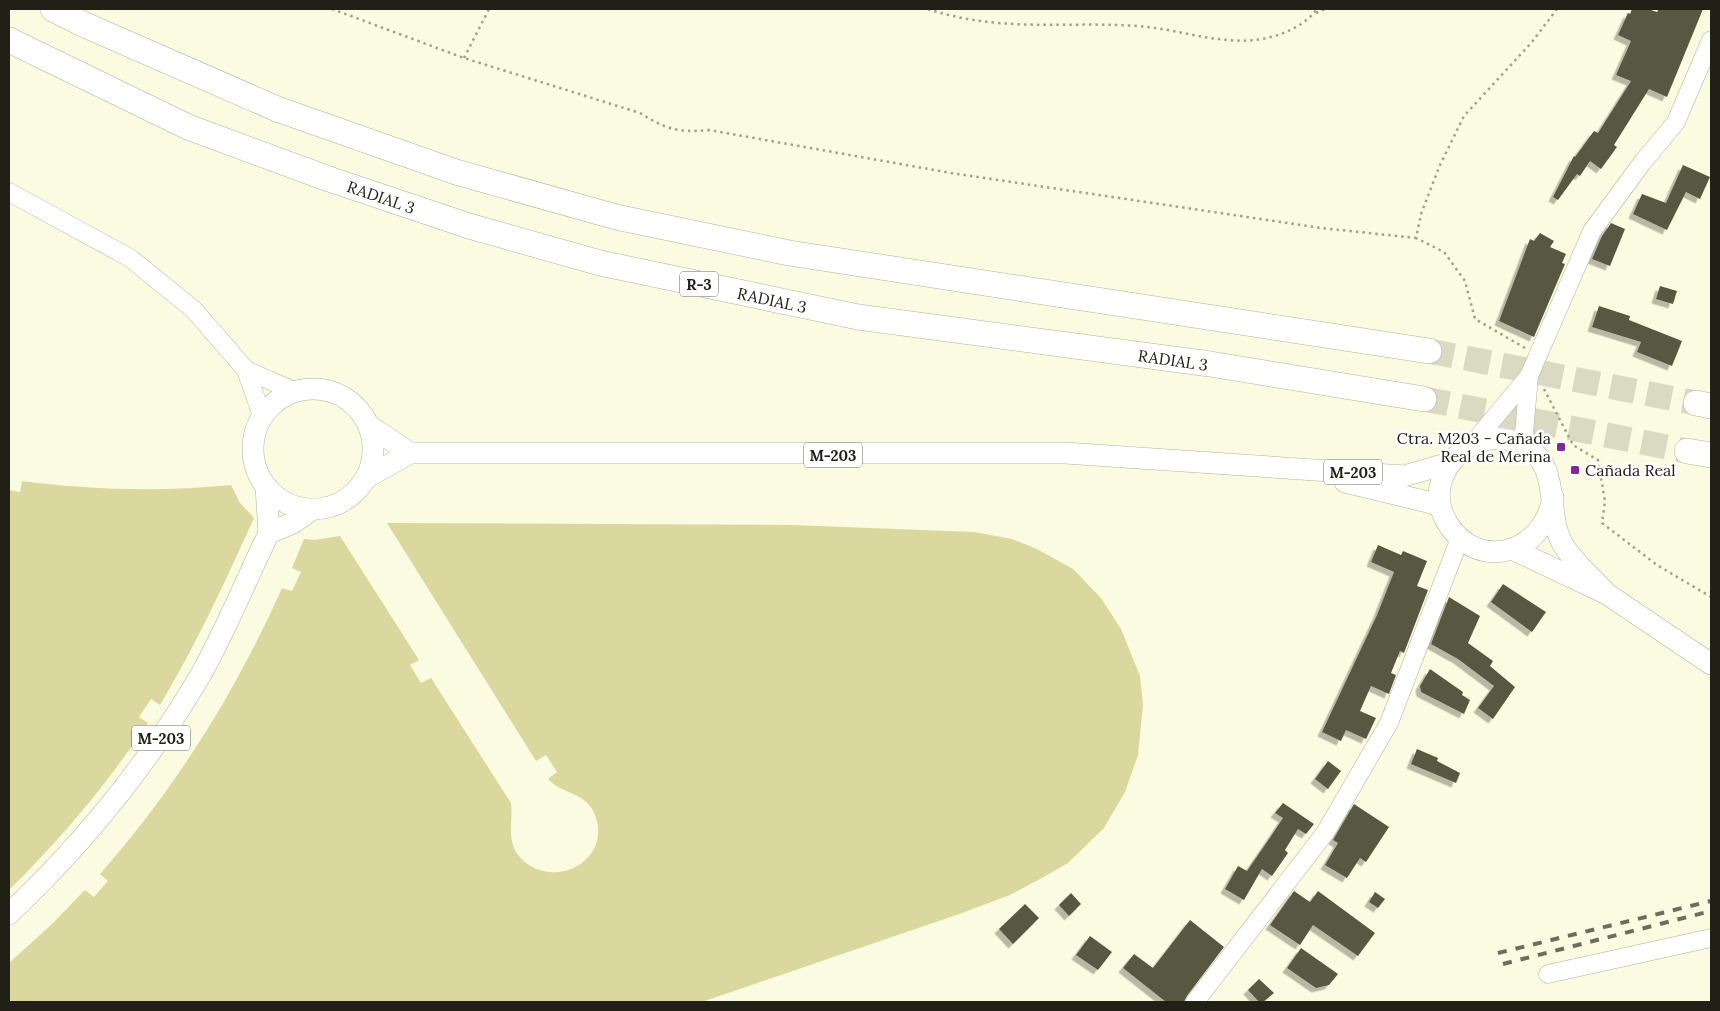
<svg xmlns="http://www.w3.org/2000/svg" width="1720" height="1011" font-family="Lora,serif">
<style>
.green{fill:#dad89e}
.building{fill:#595942;filter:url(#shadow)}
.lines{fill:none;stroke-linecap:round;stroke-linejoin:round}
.highway-tunnel{stroke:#dadac3;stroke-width:25;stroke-dasharray:25 12;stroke-linecap:butt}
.minor-casing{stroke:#b1b198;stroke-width:19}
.major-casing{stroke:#b1b198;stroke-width:22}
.highway-casing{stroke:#b1b198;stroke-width:26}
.path{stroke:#a1a18e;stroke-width:2.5;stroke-dasharray:2.5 4;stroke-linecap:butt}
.minor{stroke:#fff;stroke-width:18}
.major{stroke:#fff;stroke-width:21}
.highway{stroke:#fff;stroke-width:25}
.rail{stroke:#6d6d5e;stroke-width:4;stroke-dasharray:9 9;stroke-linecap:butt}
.poi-dot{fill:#7f2a99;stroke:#fff;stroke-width:2}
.labels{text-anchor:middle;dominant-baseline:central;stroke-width:5;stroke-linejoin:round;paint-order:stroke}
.shield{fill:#fff;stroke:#63635d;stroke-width:1}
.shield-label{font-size:15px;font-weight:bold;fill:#202017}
.street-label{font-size:16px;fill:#202017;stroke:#fff}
.poi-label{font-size:16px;fill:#202017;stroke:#fff;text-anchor:end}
</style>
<defs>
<filter id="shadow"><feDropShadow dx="-4.5" dy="4.5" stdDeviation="0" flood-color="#0004"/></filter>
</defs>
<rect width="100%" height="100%" fill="#fbfbe1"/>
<g class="green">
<path d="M22,481C92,490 160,492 231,485L240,503L254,518C225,582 196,645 160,705L151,699L139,717L148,723C107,784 61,839 9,890V490L20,492Z"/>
<path d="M387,523L792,525L974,532L1012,539L1037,549L1073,569L1101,598L1121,629L1140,676L1143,705L1138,755L1125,792L1104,828L1068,863L1042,878L1010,895L962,913L702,1002H9V963L51,925L85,890L94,897L108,881L100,874C177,786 234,695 282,588L292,591L301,572L292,568L304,539L314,540L340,536L419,660L410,665L421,683L431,678L511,803C513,818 508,833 514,848C517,855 523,861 529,865C564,887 611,856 595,815C587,792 561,794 548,779L557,772L546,755L536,761Z"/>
</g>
<g class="building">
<path d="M1632,9H1648L1657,12L1659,9H1703L1667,97L1649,89L1614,145L1617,147L1601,169L1590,161L1580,176L1577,174L1558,200L1553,197L1574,156L1575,157L1594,131L1598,133L1631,81L1616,75L1631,41L1618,35L1628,13L1630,14Z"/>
<path d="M1683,165L1710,177L1700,199L1686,192L1667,230L1633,214L1642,194L1666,203Z"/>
<path d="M1611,223L1625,229L1610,266L1592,259L1602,236Z"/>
<path d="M1540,233L1554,241L1550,247L1566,254L1562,263L1565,264L1534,337L1499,321L1530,239L1534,241Z"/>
<path d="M1660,286L1677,291L1673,304L1656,299Z"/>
<path d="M1599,306L1630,316L1629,320L1682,341L1672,366L1637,352L1641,342L1592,327Z"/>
<path d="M1378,545L1401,555L1403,551L1427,561L1417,586L1428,590L1404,653L1400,651L1391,673L1396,675L1389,694L1371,686L1360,711L1376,718L1366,739L1346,730L1341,741L1322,732L1377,615L1394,572L1371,562Z"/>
<path d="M1503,584L1546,612L1532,632L1491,602Z"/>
<path d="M1449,597L1480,616L1468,643L1493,661L1490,666L1515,687L1493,719L1478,708L1494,686L1458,659L1431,644Z"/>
<path d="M1430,669L1463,692L1462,695L1470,700L1464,714L1421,692L1420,686Z"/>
<path d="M1417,749L1438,758L1437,761L1460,773L1456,783L1411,764Z"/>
<path d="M1328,761L1341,771L1328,789L1315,779Z"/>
<path d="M1283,803L1314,824L1306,834L1298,829L1285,850L1288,853L1272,876L1262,869L1244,900L1225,889L1238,866L1247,871L1269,839L1283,818L1275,813Z"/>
<path d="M1354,804L1389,827L1366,862L1360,858L1347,878L1325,865L1338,843L1333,840Z"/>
<path d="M1294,891L1310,902L1318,891L1375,933L1358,956L1313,925L1300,945L1270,925Z"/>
<path d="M1375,892L1385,899L1378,908L1369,902Z"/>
<path d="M1071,893L1081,904L1069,916L1059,905Z"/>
<path d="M1025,904L1039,918L1013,944L999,929Z"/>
<path d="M1190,920L1224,947L1187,996L1184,1002H1166L1123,968L1134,954L1153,968Z"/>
<path d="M1090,936L1112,952L1098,970L1076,955Z"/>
<path d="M1301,948L1338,974L1329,985L1316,988L1287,968Z"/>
<path d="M1259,979L1274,993L1263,1002H1259L1248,990Z"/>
</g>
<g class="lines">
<g class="highway-tunnel">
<path d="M1429,351L1696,403"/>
<path d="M1424,399L1687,451"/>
</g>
<defs>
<g id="minor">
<path d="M9,192L130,258L194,310L246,370L262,416"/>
<path d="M246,370L294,391"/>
<path d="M1474,442L1529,376L1592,231L1642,163L1676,122L1711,40"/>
<path d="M1523,445L1529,376"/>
<path d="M1548,974L1711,938"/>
<path d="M1195,1002L1325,833L1389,723L1460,538"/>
</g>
<g id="major">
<circle cx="313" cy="449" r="60"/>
<path d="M370,426L410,453"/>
<path d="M366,478L410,453H1065L1404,476L1449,463"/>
<path d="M1345,482L1440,505"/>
<path d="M266,487L269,533"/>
<path d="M1553,497C1544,553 1479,573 1448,524C1417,476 1475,419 1523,445C1562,466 1545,510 1562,543C1570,558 1595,581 1607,594"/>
<path d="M269,533L293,523L313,509"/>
<path d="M1512,549L1607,594L1711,664"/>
<path d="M9,914C84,843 148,764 200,676C226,630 246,580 269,533"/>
</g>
<g id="highway">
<path d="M53,9L85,25L277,109L456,172L616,217L789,253L1429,351"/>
<path d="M9,40L188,127L326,178L469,226L600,263L858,317L1210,364L1424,399"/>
<path d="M1696,403L1711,406"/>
<path d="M1687,451L1711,455"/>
</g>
</defs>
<use href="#minor" class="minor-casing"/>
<use href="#major" class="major-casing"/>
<use href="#highway" class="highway-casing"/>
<g class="path">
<path d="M332,9L464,58L640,113C666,129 678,133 709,130L951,173L1321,228L1416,238"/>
<path d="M928,9C1000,33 1065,21 1138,26C1178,29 1215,44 1255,40C1278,37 1303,28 1317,9"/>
<path d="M1316,13L1325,9"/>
<path d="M464,58L489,9"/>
<path d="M1525,348L1475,319L1465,281L1444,252L1416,238L1421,214L1440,165L1464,116L1532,42L1557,9"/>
<path d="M1544,389L1573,445L1598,460L1605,501L1602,523L1657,565L1711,597"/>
</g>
<use href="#minor" class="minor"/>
<use href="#major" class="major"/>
<use href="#highway" class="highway"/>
<g class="rail">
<path d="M1498,953L1711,901"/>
<path d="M1503,964L1711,911"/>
</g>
</g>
<g class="poi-dot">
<rect x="1556" y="442" width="10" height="10" rx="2.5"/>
<rect x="1570" y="465" width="10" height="10" rx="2.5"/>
</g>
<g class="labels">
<g class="shield">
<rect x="680" y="271.5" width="38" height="25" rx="4"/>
<rect x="804" y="442.5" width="58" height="25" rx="4"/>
<rect x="1324" y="459.5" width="58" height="25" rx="4"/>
<rect x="132" y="725.5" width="58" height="25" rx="4"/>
</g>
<g class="shield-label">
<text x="699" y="284">R-3</text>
<text x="833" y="455">M-203</text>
<text x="1353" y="472">M-203</text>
<text x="161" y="738">M-203</text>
</g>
<g class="street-label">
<text transform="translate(381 197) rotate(19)">RADIAL 3</text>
<text transform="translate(772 300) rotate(12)">RADIAL 3</text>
<text transform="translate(1173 360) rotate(8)">RADIAL 3</text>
</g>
<g class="poi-label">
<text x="1551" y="438">Ctra. M203 - Cañada<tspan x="1551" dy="18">Real de Merina</tspan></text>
<text x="1585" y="470" text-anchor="start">Cañada Real</text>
</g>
</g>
<rect width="1720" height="1011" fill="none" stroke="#202017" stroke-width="20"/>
</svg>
